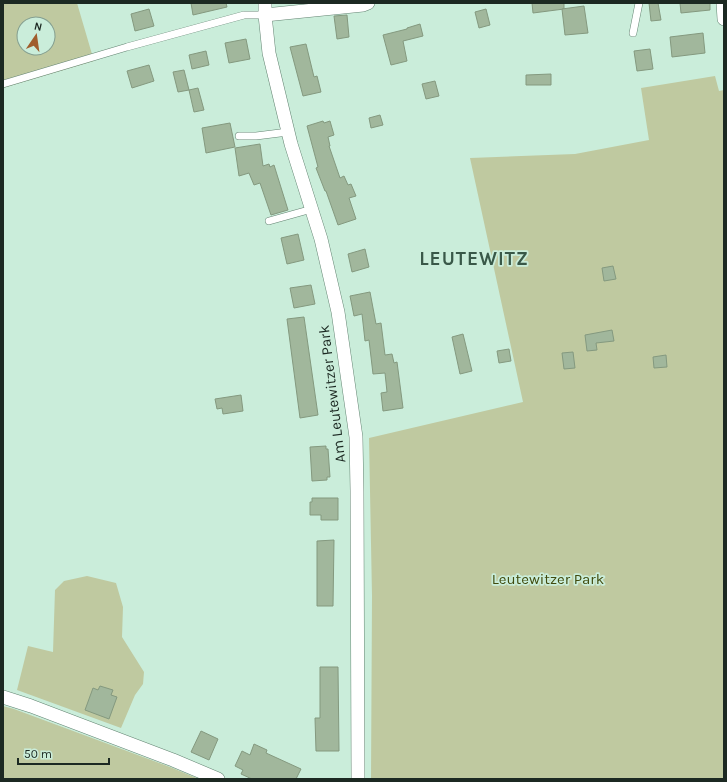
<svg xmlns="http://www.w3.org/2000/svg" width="727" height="782" font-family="Karla,sans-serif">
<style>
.green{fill:#bfc9a0;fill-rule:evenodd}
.building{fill:#a1b79c;stroke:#84997f}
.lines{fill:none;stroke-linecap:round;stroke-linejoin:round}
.lane-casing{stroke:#638472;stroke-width:8}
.street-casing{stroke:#638472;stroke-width:14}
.lane{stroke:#fff;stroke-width:7}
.street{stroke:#fff;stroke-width:13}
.labels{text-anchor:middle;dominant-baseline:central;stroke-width:3.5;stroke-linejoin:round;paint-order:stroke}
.street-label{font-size:15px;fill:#1c2922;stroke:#caedda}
.park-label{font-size:15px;fill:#404a0d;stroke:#caedda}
.district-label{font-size:19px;font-weight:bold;letter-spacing:1px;fill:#395848;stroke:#caedda}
</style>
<rect width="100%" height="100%" fill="#caedda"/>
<g class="green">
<path d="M3,3H77L94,61L3,88ZM24,24H48V48H24Z"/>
<path d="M715,76L719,91L724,90V779H371L372,596L369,438L523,402L470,158L575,154L649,140L641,88Z"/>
<path d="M87,576L116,583L123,607L122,637L144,672L143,684L135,695L121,728L17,690L28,646L53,652L55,590L64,581Z"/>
<path d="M3,706L14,709L170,767L199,779H3Z"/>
</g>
<g class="building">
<path d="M191,3H226L227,7L193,15Z"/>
<path d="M532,3H564V9L533,13Z"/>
<path d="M649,3H658L661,20L651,21Z"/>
<path d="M680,3H710V10L681,13Z"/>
<path d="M584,6L588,33L565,35L562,9Z"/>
<path d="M149,9L154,26L135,31L131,14Z"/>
<path d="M486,9L490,25L479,28L475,12Z"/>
<path d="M347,15L349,37L337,39L334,16Z"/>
<path d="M420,24L423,36L403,41L407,61L391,65L383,35L407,29V28Z"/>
<path d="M703,33L705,53L672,57L670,37Z"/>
<path d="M246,39L250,59L229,63L225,43Z"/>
<path d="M306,44L314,77L317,76L321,92L303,96L290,47Z"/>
<path d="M650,49L653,69L637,71L634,51Z"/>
<path d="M206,51L209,65L192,69L189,55Z"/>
<path d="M149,65L154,81L132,88L127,71Z"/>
<path d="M184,70L189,90L178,92L173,72Z"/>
<path d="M551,74V85H526V75Z"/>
<path d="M435,81L439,96L426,99L422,84Z"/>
<path d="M198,88L204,110L194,112L189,90Z"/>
<path d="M380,115L383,125L371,128L369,118Z"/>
<path d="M323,121L324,123L330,121L334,135L328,137L330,146H329L340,178L344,176L348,185L351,184L356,196L349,198L356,219L338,225L326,191H325L316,168L318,167L307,126Z"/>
<path d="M230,123L235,147L206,153L202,128Z"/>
<path d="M260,144L263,166L269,164L270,167L274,165L288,210L271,215L260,183L254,185L249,173L239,176L235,148Z"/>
<path d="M298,234L304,260L287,264L281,238Z"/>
<path d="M365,249L369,267L352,272L348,254Z"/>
<path d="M613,266L616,279L604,281L602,268Z"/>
<path d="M311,285L315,304L294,308L290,288Z"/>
<path d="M370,292L376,324L381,323L385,355L392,354L394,363L397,362L403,408L383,411L381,393L387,392L385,373L373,374L369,340L365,341L362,314L354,316L350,296Z"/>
<path d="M304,317L318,415L300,418L287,319Z"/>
<path d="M612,330L614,341L596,343L597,350L587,351L585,335Z"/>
<path d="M463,334L472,371L460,374L452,337Z"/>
<path d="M509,349L511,361L499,363L497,351Z"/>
<path d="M573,352L575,368L564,369L562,353Z"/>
<path d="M666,355L667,367L654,368L653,357Z"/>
<path d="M241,395L243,411L223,414L222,408L217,409L215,399Z"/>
<path d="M326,446V449H328L330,477H327V480L312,481L310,447Z"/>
<path d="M312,498H338V520H321V515H310V502H312Z"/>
<path d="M334,540L333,606H317V541Z"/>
<path d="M320,667H338L339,751H316L315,718H320Z"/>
<path d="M100,686L113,690L111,695L117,697L109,719L85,710L93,688L98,690Z"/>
<path d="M201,731L218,739L209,760L191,752Z"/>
<path d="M254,744L267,750L266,753L301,769L296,779H252L241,774L243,770L235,766L242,751L250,755Z"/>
</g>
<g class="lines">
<defs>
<g id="lane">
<path d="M633,33L639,3"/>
<path d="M3,84L127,47L244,15H265"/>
<path d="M239,136H256L288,132"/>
<path d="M269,221L312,209"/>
</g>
<g id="street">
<path d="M265,3V15L269,53L291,144L321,239L338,312L356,437L357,491L358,779"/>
<path d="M723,3L724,19"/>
<path d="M265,15L363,5L368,3"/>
<path d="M3,697L31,706L173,760L218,779"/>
</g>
</defs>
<use href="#lane" class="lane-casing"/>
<use href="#street" class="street-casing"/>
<use href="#lane" class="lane"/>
<use href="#street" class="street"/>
</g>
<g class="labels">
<g class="street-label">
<text transform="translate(332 394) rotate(-97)">Am Leutewitzer Park</text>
</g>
<g class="park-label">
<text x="548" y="579">Leutewitzer Park</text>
</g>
<g class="district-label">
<text x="474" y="259">LEUTEWITZ</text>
</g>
</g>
<rect width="727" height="782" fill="none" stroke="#1c2922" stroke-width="8"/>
<g transform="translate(36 36) rotate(13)"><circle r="19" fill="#caedda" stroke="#849f90"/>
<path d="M0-3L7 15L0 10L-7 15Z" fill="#a05d2c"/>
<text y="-6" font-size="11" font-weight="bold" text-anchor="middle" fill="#1c2922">N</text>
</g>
<path d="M18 758v6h91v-6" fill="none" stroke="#1c2922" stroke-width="2"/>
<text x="24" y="758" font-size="12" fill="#1c2922" stroke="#caedda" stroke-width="3" paint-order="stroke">50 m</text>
</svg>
